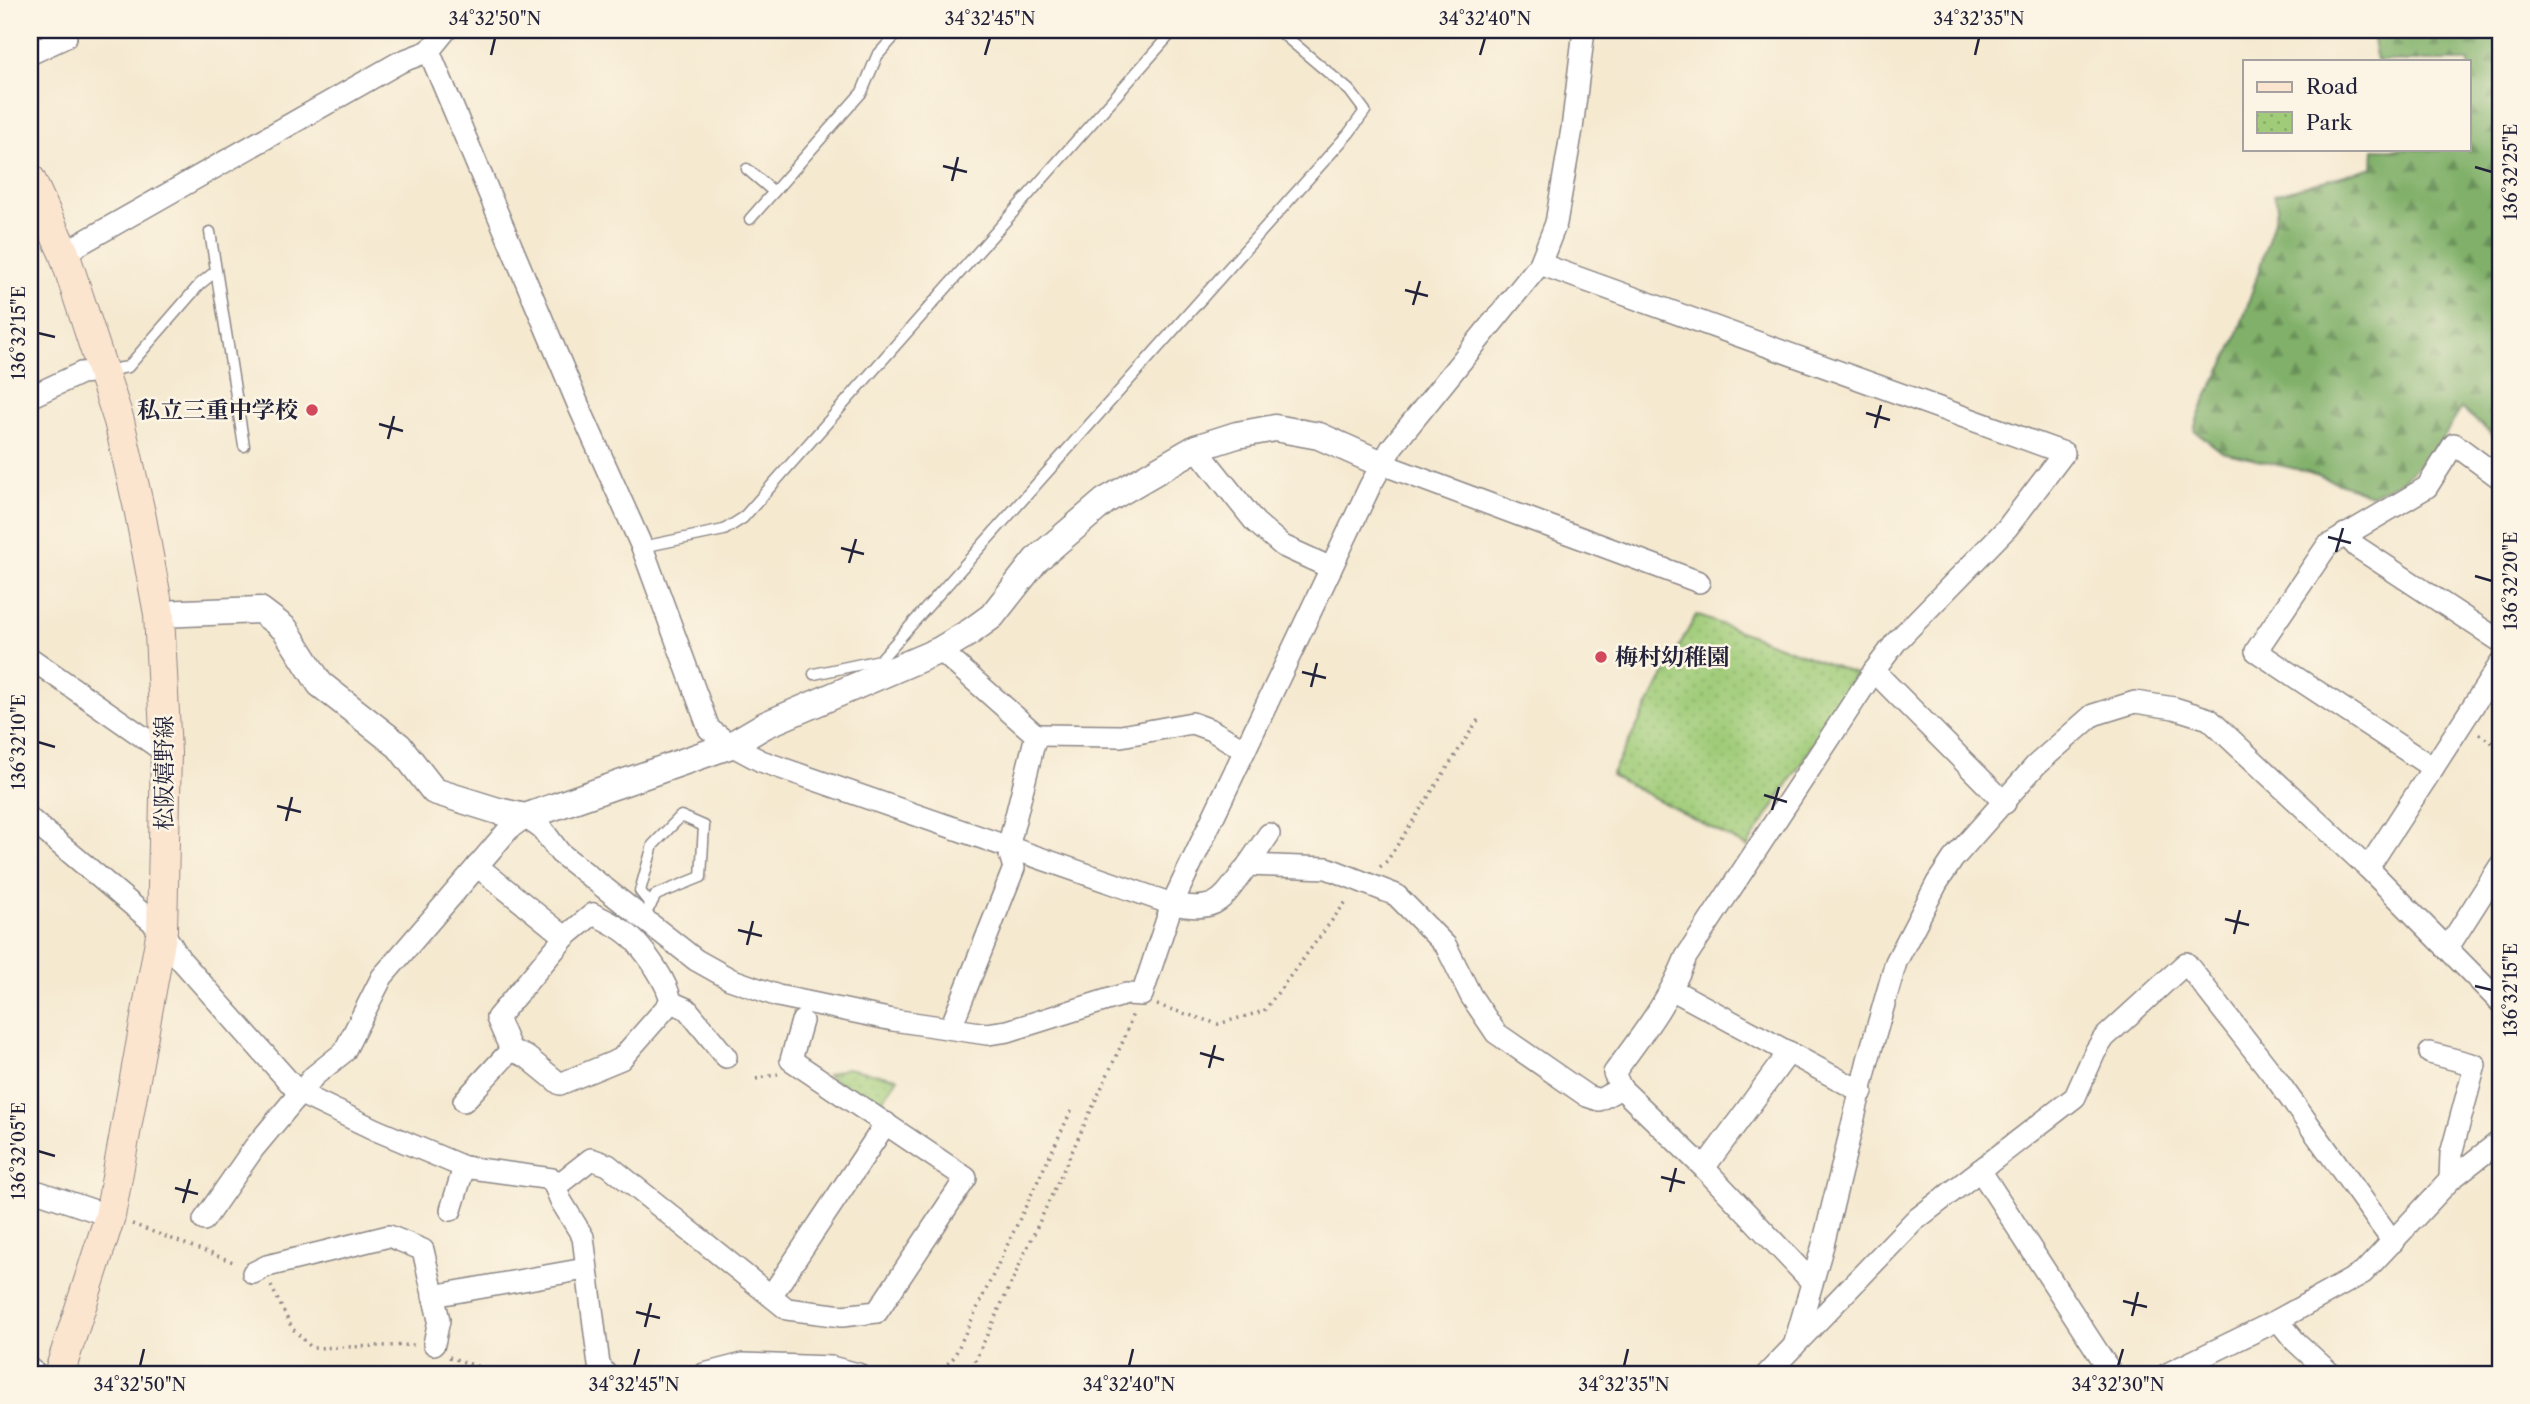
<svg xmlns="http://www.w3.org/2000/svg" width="2530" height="1404" font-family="'Libre Caslon Text','Noto Serif JP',serif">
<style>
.forest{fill:url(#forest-firs);stroke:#516952;stroke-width:2}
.park{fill:url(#park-dots);stroke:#61775a;stroke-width:2}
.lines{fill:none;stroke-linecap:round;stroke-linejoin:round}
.service-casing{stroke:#8c8686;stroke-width:13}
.minor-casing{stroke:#8c8686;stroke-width:24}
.tertiary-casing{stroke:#8c8686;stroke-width:29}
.secondary-casing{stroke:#8c8686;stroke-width:32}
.path{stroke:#8c8686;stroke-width:3.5;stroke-dasharray:2 5;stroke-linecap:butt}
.service{stroke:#fff;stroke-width:10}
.minor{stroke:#fff;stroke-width:21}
.tertiary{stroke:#fff;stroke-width:26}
.secondary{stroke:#fce5cf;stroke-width:30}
.ticks{fill:none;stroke:#22223b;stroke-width:2.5}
.poi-dot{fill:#d1495b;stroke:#fcf5e5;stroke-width:2.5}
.labels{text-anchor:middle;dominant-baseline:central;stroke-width:5;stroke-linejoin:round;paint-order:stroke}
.poi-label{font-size:23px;font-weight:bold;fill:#22223b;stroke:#fcf5e5;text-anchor:end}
.street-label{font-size:23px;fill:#22223b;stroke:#fcf5e5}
.neatline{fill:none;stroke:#22223b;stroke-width:2.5}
.ticks-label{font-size:18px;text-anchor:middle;fill:#22223b}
</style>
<defs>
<pattern id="forest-firs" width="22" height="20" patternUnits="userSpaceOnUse" patternTransform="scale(1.75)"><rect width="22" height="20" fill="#80b069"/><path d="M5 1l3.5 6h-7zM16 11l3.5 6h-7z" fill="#688f58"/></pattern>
<pattern id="park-dots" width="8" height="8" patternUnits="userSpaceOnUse" patternTransform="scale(1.75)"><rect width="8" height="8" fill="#a0cc79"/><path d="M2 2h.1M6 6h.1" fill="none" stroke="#8aaf6a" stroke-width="1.8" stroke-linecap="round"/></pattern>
</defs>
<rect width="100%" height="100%" fill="#fcf5e5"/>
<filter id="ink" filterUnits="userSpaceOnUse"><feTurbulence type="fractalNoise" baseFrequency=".0143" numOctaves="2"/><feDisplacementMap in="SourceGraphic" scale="14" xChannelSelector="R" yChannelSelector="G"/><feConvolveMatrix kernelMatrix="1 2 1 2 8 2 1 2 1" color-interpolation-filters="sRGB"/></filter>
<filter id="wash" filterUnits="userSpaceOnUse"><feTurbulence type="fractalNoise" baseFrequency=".00686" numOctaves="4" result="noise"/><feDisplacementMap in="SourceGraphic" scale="28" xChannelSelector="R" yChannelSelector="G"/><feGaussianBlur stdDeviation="1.57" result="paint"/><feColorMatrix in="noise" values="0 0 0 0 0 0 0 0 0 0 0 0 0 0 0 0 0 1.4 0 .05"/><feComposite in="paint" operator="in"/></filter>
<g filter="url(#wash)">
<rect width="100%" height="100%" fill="#f5e9d0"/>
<path class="forest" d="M2371,30H2500V441L2461,408L2443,439L2401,482L2371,495L2309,472L2222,452L2194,430C2203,398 2222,371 2235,341C2252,296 2265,251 2278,206L2274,195L2373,167L2374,149H2469V61H2377Z"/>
<g class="park">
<path d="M1696,615L1858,675L1747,847L1611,775Z"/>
<path d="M846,1068L898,1078L877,1108L827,1075Z"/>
</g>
</g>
<g filter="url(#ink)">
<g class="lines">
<defs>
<g id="service">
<path d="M747,169L774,192"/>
<path d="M750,219L862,92L877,56L900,30"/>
<path d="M210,232L244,446"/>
<path d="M104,371L128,367L200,284L216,271"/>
<path d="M642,547L724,530L743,518L1174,30"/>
<path d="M814,674L880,660L1349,133L1365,111L1350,91L1278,30"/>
<path d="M642,920L656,895L701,877L704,826L681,816L653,845L640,891L651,905"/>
</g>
<g id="minor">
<path d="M429,51L580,409L642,547L709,729L731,745L761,761L1172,904C1220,913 1221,900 1248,865L1327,868L1396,895L1446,946L1471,996L1496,1033L1587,1096L1599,1100L1621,1088"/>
<path d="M30,54L66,37"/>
<path d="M64,253L400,62L429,51L446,30"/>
<path d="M1540,264L2064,453L2007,528L1896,642L1874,671L1686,957C1667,1004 1643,1033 1614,1073L1621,1088L1704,1168L1812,1282"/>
<path d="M30,397L81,373L104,371"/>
<path d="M1196,448L1255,522L1283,546L1331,568"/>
<path d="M1382,464L1699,582"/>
<path d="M2345,534L2357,547L2500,641"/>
<path d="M940,650L1036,735L1008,848L1014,868L951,1027"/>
<path d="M30,658L166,753"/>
<path d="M1874,671L2005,803"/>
<path d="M1036,735L1121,736L1192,723L1211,730L1245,750"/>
<path d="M2433,768L2500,664"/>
<path d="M30,819L162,930L180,959L299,1093L376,1130L464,1167L552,1179L561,1201L583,1237L599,1365L606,1374"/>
<path d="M1248,865L1269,834"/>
<path d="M477,866L565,937L593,914C608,921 624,929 635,941C648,955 668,983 671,1002L687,1009L726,1057"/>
<path d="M2368,868L2433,768L2256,651L2327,546L2427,487L2454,444L2500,478"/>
<path d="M2447,949L2500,866"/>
<path d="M1673,990L1862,1092"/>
<path d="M511,1050L527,1057L560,1084L621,1059L671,1002"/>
<path d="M2430,1053L2475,1065L2451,1154L2450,1180"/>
<path d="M464,1101L511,1050L497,1018L565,937"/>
<path d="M1704,1168L1789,1052"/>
<path d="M1980,1170L2112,1374"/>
<path d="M555,1187L591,1159L608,1165L787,1309L842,1316L877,1312L966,1178L791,1060L802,1021"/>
<path d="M30,1189L110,1216"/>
<path d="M451,1210L464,1167"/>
<path d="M204,1220L254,1148L314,1076L344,1052L382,977L509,829L525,817L542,829L560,853L696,960L730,979L778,996L893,1020L987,1034L1008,1031L1126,994L1142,995L1172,904L1370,486L1392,447L1540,264L1556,223L1572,129L1584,30"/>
<path d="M253,1273L267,1266L389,1236L423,1250L439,1320L434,1344"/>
<path d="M433,1296L585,1269"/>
<path d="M771,1296L886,1123"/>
<path d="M2278,1320L2295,1341L2331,1374"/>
<path d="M1794,1346L1823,1245L1868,1060L1896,962L1937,883L1953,859L2036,765L2093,715L2135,702L2174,708L2209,719L2368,868L2500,1002"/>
<path d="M30,1369L36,1374"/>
<path d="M704,1374L743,1364L831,1367L858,1374"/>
<path d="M1767,1374L1914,1221L2075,1097L2095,1052L2104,1038L2186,963L2277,1080L2393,1242"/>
<path d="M2167,1374L2278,1320L2363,1273L2450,1180L2500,1141"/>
</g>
<path id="tertiary" d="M159,614L260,610L285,629L320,684L399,746L434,791L498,811L525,817L731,745L765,725L940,650L970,632L992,616L1036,560L1105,501L1196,448L1237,435L1275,428L1319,436L1382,464"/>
<path id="secondary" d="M30,179L64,253L119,421L140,513L159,614L166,753L162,930L110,1216L59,1374"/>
</defs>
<use href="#service" class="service-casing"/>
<use href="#minor" class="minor-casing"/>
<use href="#tertiary" class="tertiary-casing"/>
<use href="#secondary" class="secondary-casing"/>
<g class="path">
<path d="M2479,734L2500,748"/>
<path d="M1380,867L1387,861L1478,720"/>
<path d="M1157,1005L1218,1024L1264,1011L1348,899"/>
<path d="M756,1079L778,1074"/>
<path d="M132,1224L236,1263"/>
<path d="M271,1286L292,1328L312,1348L415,1345"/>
<path d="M449,1357L500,1374"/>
<path d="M938,1374L954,1357L1072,1109"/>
<path d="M969,1374L1124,1039L1133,1013"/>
</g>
<use href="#service" class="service"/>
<use href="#minor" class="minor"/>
<use href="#tertiary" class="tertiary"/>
<use href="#secondary" class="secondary"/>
</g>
</g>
<path class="ticks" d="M491,55L495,38M985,55L990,38M1480,55L1485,38M1975,55L1979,38M943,166L967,172M2475,167L2492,172M952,181L958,157M1405,290L1428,296M1413,305L1420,281M38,333L55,337M1866,413L1890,420M379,424L403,431M1875,428L1881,405M388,439L394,416M2328,537L2351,543M841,548L864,554M2336,552L2343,528M849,563L856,539M2475,576L2492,581M1302,672L1326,678M1311,687L1317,663M38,742L55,747M1764,795L1787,802M277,806L301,812M1772,810L1779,787M286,821L292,797M2225,919L2249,925M738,930L762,936M2234,934L2240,910M747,945L753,921M2475,986L2492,990M1200,1053L1224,1060M1209,1068L1215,1045M38,1151L55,1156M1661,1177L1685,1183M175,1188L198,1194M1670,1192L1676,1168M183,1203L190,1179M2123,1301L2147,1307M636,1312L660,1318M2132,1316L2138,1292M645,1327L651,1303M140,1366L144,1349M634,1366L639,1349M1129,1366L1133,1349M1624,1366L1628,1349M2118,1366L2123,1349"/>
<g class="poi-dot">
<circle cx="312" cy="410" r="7"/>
<circle cx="1601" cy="657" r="7"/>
</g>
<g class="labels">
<g class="poi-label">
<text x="298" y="410">私立三重中学校</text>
<text x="1615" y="657" text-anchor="start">梅村幼稚園</text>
</g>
<g class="street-label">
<text transform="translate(164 773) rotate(-90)">松阪嬉野線</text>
</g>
</g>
<rect width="2530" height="1404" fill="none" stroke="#fcf5e5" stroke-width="77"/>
<rect x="2243" y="60" width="228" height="91" fill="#fcf5e5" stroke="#a5a1a1" stroke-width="2"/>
<rect x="2257" y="82" width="35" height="10" fill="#fce5cf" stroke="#a5a1a1" stroke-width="2"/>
<text x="2306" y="94" font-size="21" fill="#22223b">Road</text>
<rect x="2257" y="112" width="35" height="21" fill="url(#park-dots)" stroke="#a5a1a1" stroke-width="2"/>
<text x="2306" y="130" font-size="21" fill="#22223b">Park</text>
<rect x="38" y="38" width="2454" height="1328" class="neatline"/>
<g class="ticks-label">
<text x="495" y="25">34°32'50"N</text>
<text x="990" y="25">34°32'45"N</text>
<text x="1485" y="25">34°32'40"N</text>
<text x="1979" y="25">34°32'35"N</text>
<text transform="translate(2511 172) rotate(-90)" y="6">136°32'25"E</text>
<text transform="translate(19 333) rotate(-90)" y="6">136°32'15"E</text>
<text transform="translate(2511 581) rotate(-90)" y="6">136°32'20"E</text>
<text transform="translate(19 742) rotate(-90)" y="6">136°32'10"E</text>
<text transform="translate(2511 990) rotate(-90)" y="6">136°32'15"E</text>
<text transform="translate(19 1151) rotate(-90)" y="6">136°32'05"E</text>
<text x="140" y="1391">34°32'50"N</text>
<text x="634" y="1391">34°32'45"N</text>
<text x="1129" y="1391">34°32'40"N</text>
<text x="1624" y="1391">34°32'35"N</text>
<text x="2118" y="1391">34°32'30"N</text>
</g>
</svg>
